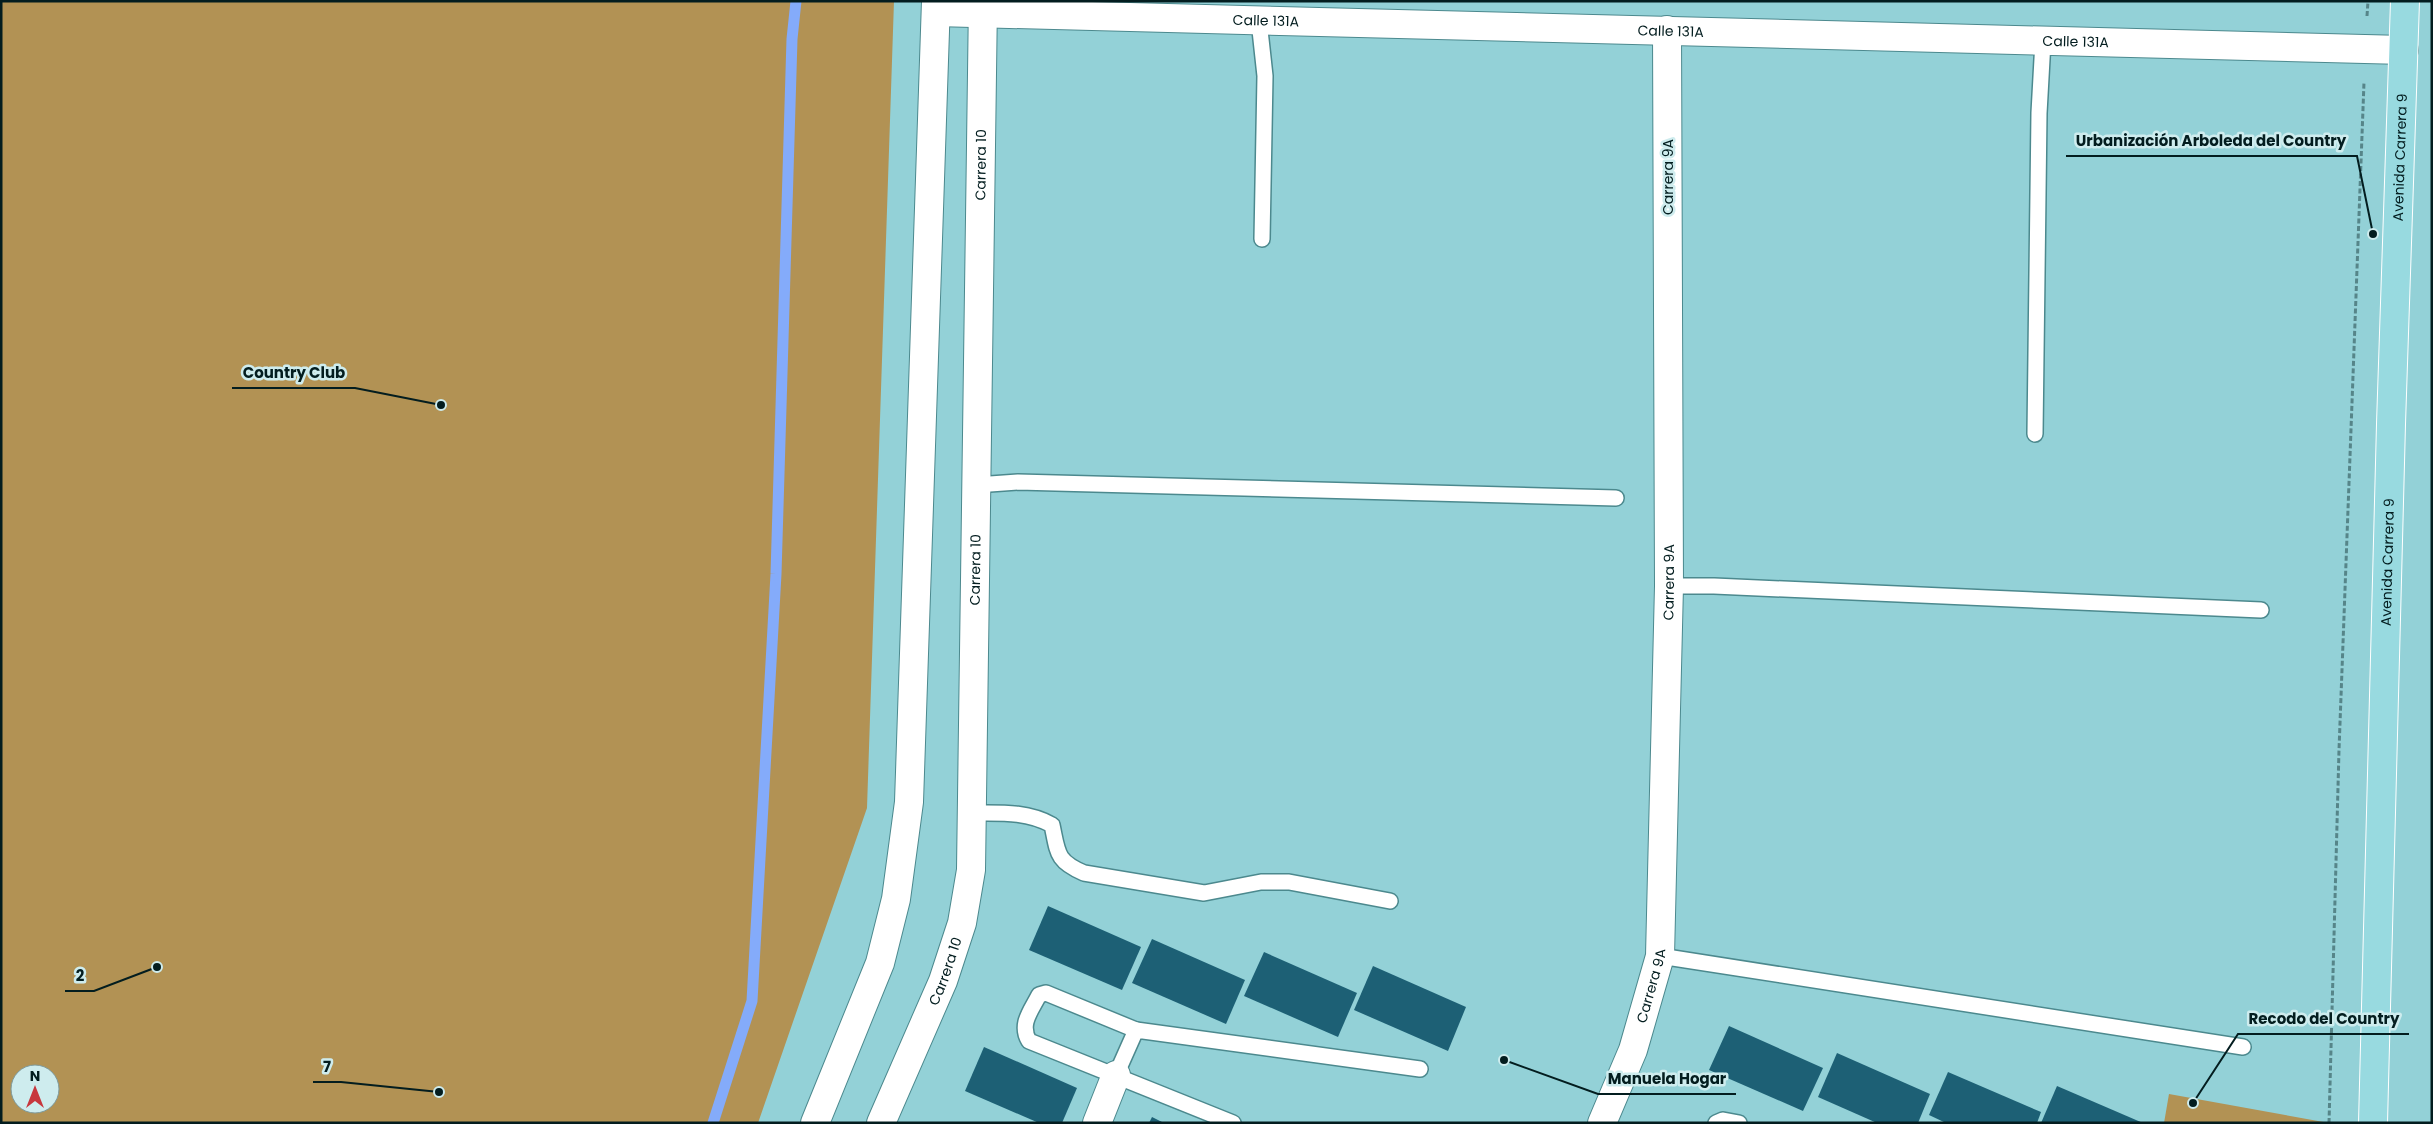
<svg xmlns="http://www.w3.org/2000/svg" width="2433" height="1124" font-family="Poppins,sans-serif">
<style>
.green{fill:#b29254;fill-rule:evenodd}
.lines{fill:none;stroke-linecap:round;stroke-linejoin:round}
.stream{stroke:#84abfa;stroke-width:11}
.building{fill:#1d6075}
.service-casing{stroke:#4c898e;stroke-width:18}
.minor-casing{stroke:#4c898e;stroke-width:30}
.primary-casing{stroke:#fff;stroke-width:30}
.path{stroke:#568589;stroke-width:3;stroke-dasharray:5 2.5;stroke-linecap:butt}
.service{stroke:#fff;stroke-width:15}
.minor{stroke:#fff;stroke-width:28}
.primary{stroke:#98dae0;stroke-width:28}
.labels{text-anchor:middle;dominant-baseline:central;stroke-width:5;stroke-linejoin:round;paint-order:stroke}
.street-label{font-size:14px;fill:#031d1f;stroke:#ceecee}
.leader{fill:none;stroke:#031d1f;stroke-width:2}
.callout-dot{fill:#031d1f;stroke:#ceecee;stroke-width:2}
.callout-label{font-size:15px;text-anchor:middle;font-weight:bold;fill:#031d1f;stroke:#ceecee;stroke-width:5;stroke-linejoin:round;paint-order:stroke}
</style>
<rect width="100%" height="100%" fill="#93d1d7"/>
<g class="green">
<path d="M1,1H894L867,808L758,1123H1ZM20,1074H50V1104H20Z"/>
<path d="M2169,1094L2329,1123H2164Z"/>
</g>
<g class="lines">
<path class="stream" d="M713,1123L752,1001L776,574L792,39L796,1"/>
</g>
<g class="building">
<path d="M1048,906L1141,947L1122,990L1029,950Z"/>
<path d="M1152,939L1245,980L1226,1024L1132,983Z"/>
<path d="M1264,952L1357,993L1338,1037L1244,996Z"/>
<path d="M1373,966L1466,1007L1448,1051L1354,1010Z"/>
<path d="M1729,1026L1823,1068L1803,1111L1709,1070Z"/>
<path d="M984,1047L1077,1088L1062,1123H1039L965,1091Z"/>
<path d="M1837,1053L1930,1094L1918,1123H1877L1818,1097Z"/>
<path d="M1948,1072L2041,1112L2037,1123H1946L1929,1115Z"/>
<path d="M2057,1086L2143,1123H2041Z"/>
<path d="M1152,1117L1164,1123H1149Z"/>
</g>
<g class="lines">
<defs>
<g id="service">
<path d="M1259,21L1265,76L1262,239"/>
<path d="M2035,434L2039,113L2043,41"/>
<path d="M976,485L1018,482L1616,498"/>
<path d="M1669,586H1714L2261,610"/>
<path d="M972,813C1000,813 1027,811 1052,825C1058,853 1056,861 1084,873L1204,893L1261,882H1289L1390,901"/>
<path d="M1660,956L2243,1047"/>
<path d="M1136,1030L1046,993L1039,995C1031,1011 1019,1024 1029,1041L1233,1123"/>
<path d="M1116,1075L1136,1030L1420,1069"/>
<path d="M1716,1123L1723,1120L1739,1123"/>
</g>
<g id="minor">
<path id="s1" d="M936,12L2404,50"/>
<path d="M815,1123L880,963L896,899L909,802L936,1"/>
<path id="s2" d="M881,1123L943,981L962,923L971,870L983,1"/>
<path d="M1097,1123L1116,1075"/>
<path id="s3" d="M1602,1123L1633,1050L1660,956L1669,586L1667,30"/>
</g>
<g id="primary">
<path id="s4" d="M2373,1123L2391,424L2405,1"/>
</g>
</defs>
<use href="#service" class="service-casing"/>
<use href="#minor" class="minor-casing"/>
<use href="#primary" class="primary-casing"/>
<g class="path">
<path d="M2367,16L2368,1"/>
<path d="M2329,1123L2339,750L2364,82"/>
</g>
<use href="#service" class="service"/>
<use href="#minor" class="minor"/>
<use href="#primary" class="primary"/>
</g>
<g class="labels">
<g class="street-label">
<text stroke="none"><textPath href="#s1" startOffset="330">Calle 131A</textPath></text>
<text stroke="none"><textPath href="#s1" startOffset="735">Calle 131A</textPath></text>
<text stroke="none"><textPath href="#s1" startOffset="1140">Calle 131A</textPath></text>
<text stroke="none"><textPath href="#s4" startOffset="966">Avenida Carrera 9</textPath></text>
<text stroke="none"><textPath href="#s2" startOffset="975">Carrera 10</textPath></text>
<text transform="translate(1668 177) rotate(-90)">Carrera 9A</text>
<text stroke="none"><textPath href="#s4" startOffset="561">Avenida Carrera 9</textPath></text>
<text stroke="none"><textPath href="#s2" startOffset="570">Carrera 10</textPath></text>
<text stroke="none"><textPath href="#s3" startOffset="551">Carrera 9A</textPath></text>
<text stroke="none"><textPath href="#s2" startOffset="165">Carrera 10</textPath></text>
<text stroke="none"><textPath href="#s3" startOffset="146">Carrera 9A</textPath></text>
</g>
</g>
<path class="leader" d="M2373 234L2357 156H2066M441 405L355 388H232M157 967L94 991H65M2193 1103L2238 1034H2409M439 1092L341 1082H313M1504 1060L1598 1094H1736"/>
<g class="callout-dot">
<circle cx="2373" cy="234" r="5"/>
<circle cx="441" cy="405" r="5"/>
<circle cx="157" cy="967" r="5"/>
<circle cx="2193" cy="1103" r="5"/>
<circle cx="439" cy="1092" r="5"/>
<circle cx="1504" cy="1060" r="5"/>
</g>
<g class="callout-label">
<text x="2211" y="146">Urbanización Arboleda del Country</text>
<text x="294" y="378">Country Club</text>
<text x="80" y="981">2</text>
<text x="2324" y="1024">Recodo del Country</text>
<text x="327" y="1072">7</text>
<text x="1667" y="1084">Manuela Hogar</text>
</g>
<rect width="2433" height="1124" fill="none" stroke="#031d1f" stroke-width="5"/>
<g transform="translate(35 1089)"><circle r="24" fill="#ceecee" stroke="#7d999b"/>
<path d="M0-4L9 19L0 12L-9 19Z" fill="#c7373d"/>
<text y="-8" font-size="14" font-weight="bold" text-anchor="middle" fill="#031d1f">N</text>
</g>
</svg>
